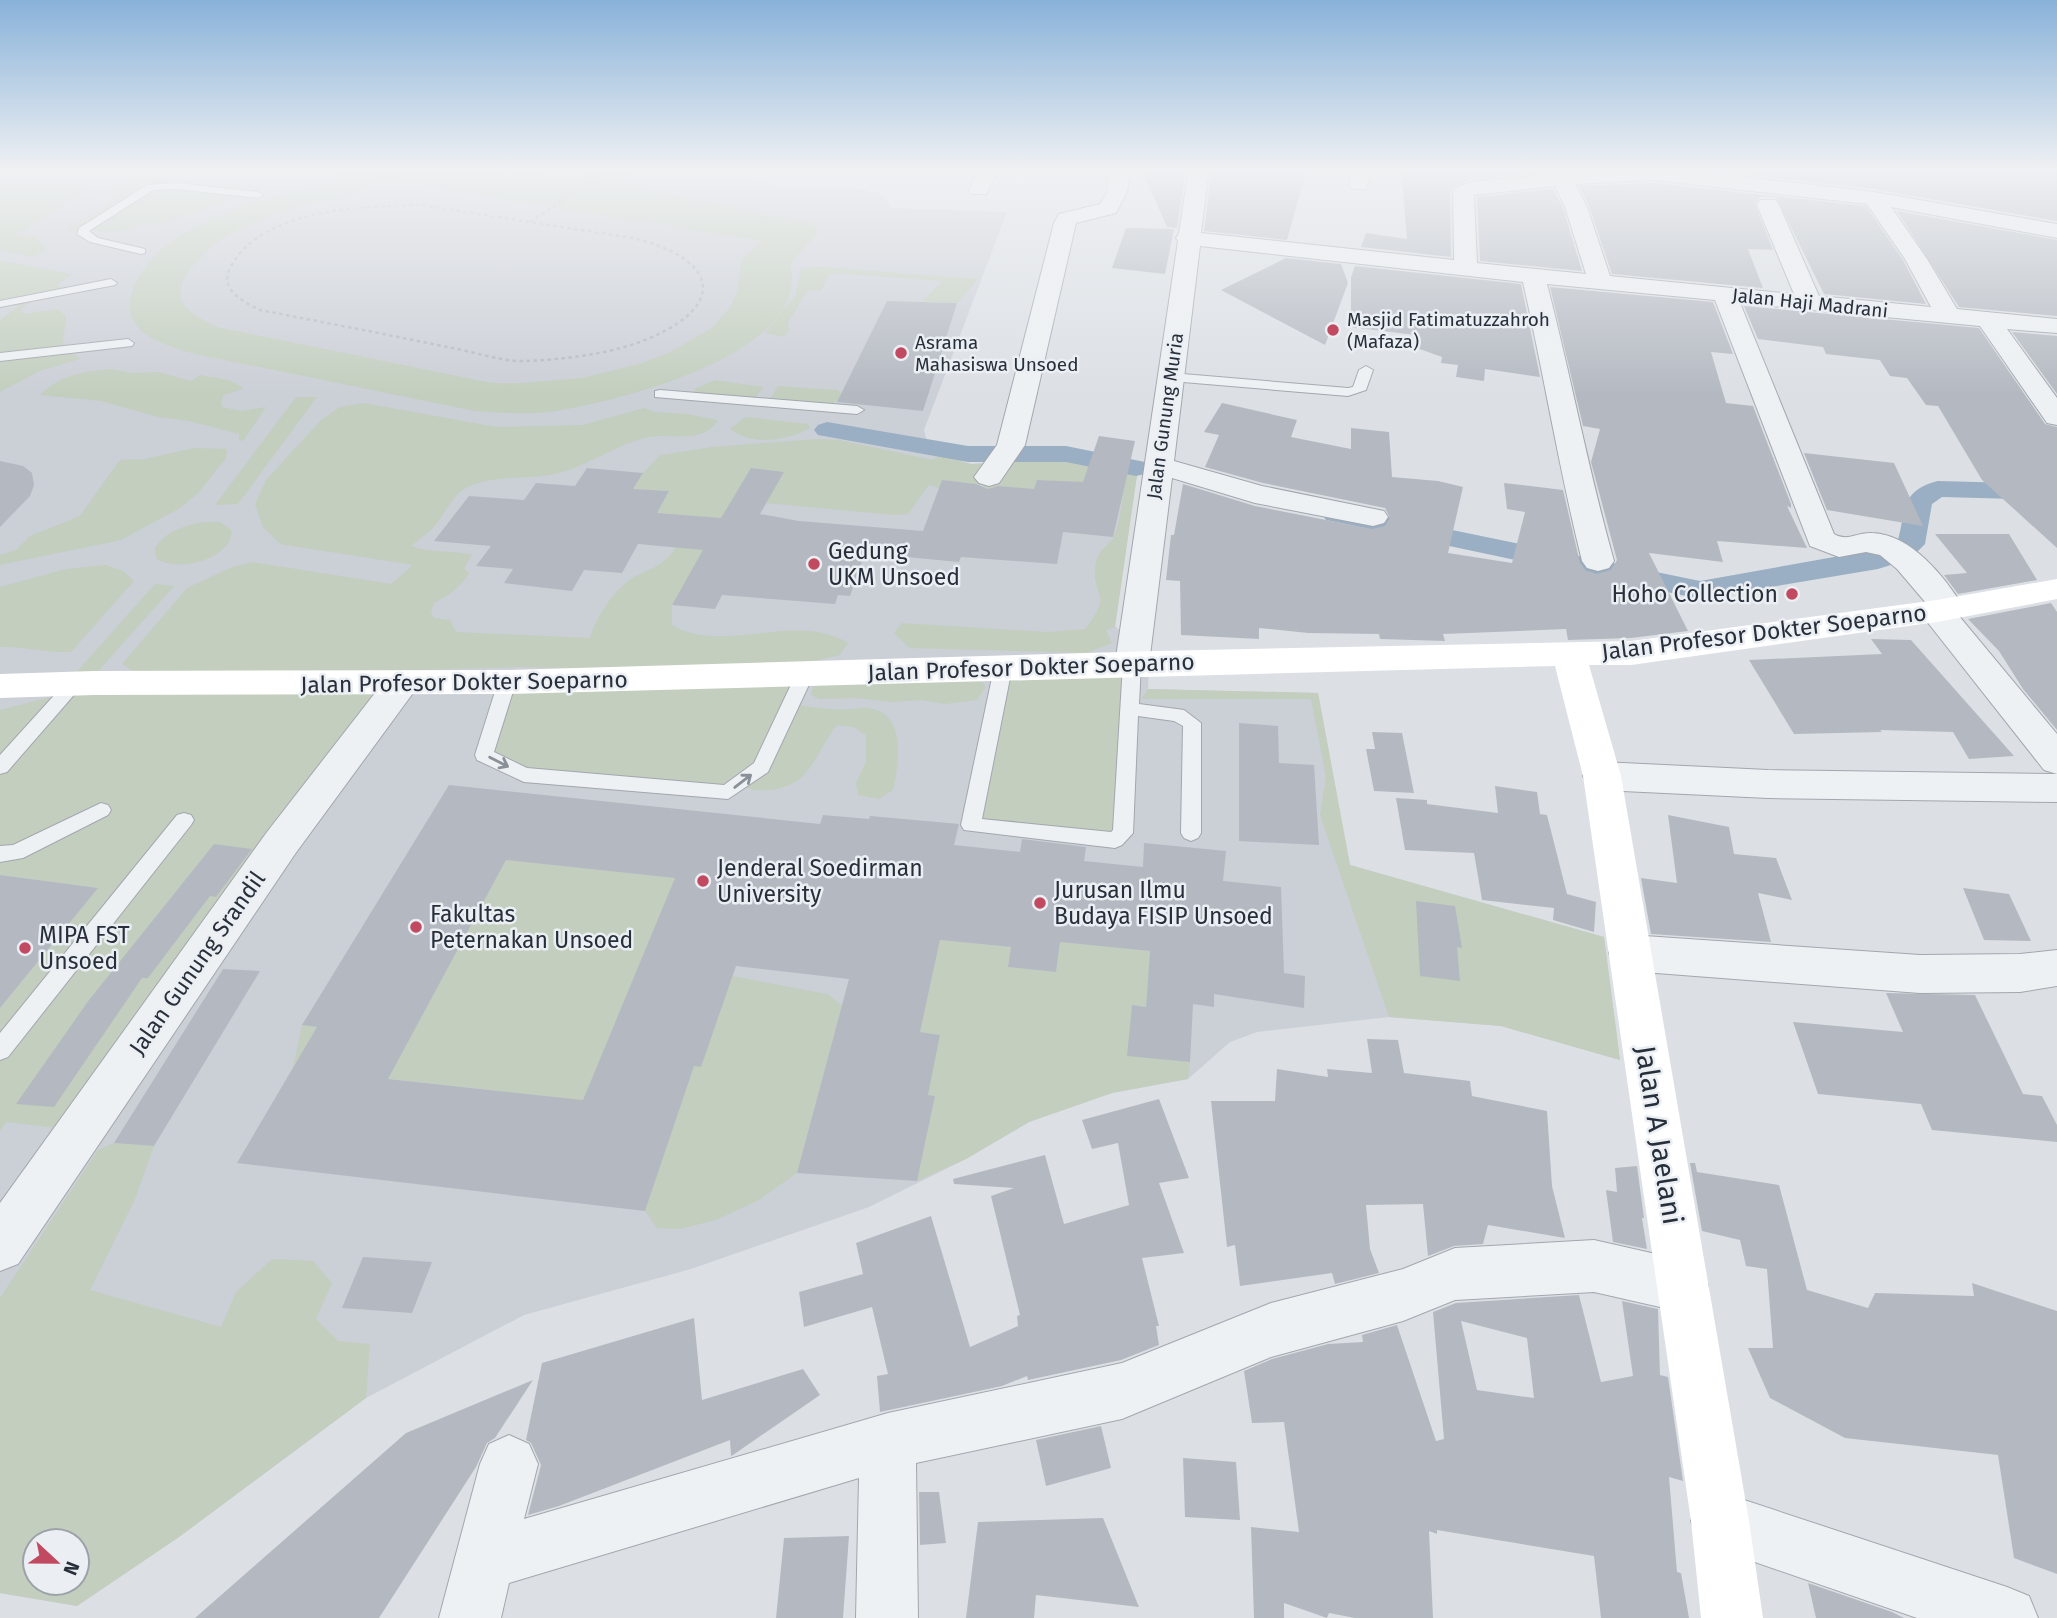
<svg xmlns="http://www.w3.org/2000/svg" width="2057" height="1618" font-family="'Fira Sans',sans-serif">
<style>
.built{fill:#cbcfd6;fill-rule:evenodd}
.green{fill:#c3cebe;fill-rule:evenodd}
.lines{fill:none;stroke-linecap:round;stroke-linejoin:round}
.canal{fill:#9aafc3;fill-rule:evenodd}
.building{fill:#b4b9c1;fill-rule:evenodd}
.lane-casing{stroke:#a2a7ae;stroke-width:2}
.street-casing{stroke:#a2a7ae;stroke-width:2}
.path{stroke:#b6bbc0;stroke-width:2.5;stroke-dasharray:3.5 3.5;stroke-linecap:butt}
.lane{fill:#eef1f4;fill-rule:evenodd}
.street{fill:#eef1f4;fill-rule:evenodd}
.secondary{fill:#fff;fill-rule:evenodd}
.oneway{stroke:#8a9097}
.poi-dot{fill:#c14a60;stroke:#ebeff3;stroke-width:2.5}
.labels{text-anchor:middle;dominant-baseline:central;stroke-width:5;stroke-linejoin:round;paint-order:stroke}
.far-street-label{font-size:19px;fill:#272f3a;stroke:#ebeff3}
.far-poi-label{font-size:19px;fill:#272f3a;stroke:#ebeff3;text-anchor:start}
.poi-label{font-size:23px;fill:#272f3a;stroke:#ebeff3;text-anchor:start}
.street-label{font-size:23px;fill:#272f3a;stroke:#ebeff3}
.near-street-label{font-size:28px;fill:#272f3a;stroke:#ebeff3}
</style>
<rect width="100%" height="100%" fill="#dce0e5"/>
<path class="built" d="M0,168H733L748,172L759,181L780,187L861,189L883,195L891,208L1007,212L924,430L927,441L940,455L971,464L1044,460L1078,462L1137,475L1115,626L1141,651L1149,666L1148,689L1318,693L1350,865L1604,937L1620,1060L1501,1026L1389,1017L1257,1032L1230,1042L1188,1079L1112,1093L1029,1122L966,1159L869,1207L691,1269L524,1315L366,1398L179,1537L77,1606L0,1593ZM35,1541H77V1583H35Z"/>
<g class="green">
<path d="M346,168H488L578,177L593,168L630,172L621,181L655,188L652,191L810,223L817,229V234L790,264C813,354 619,401 556,411C530,415 502,413 475,411L195,354C171,347 126,336 130,303C136,246 218,212 267,198C285,192 306,189 323,182C331,178 339,173 346,168ZM381,179L762,241L741,260L737,291L731,306L712,328L668,353L639,364L581,378L523,383H492L217,327C196,317 170,304 185,278C211,232 267,214 316,203C328,200 342,200 353,195C362,190 371,184 381,179Z"/>
<path d="M131,176L268,187L159,225H138L123,231H65L121,194L84,192L15,235L36,237L47,249L33,257L0,251V185L15,181H44L107,189Z"/>
<path d="M0,261L73,274L56,286L80,290L81,293C59,291 37,291 21,310L24,314L58,309L66,316L63,344L80,359L40,371L0,392V320L19,306L0,304Z"/>
<path d="M822,267L978,279L957,303L923,301L942,281L830,273L821,291L810,290L806,293L788,323L789,331L784,337L765,333L795,296L801,268Z"/>
<path d="M111,369L132,373L159,372L191,381L200,375C213,378 235,378 243,389L224,395L221,401L222,407L241,411L266,407L244,440L239,441V434L189,421L158,417L101,401L40,395C60,375 84,371 111,369Z"/>
<path d="M715,380L764,387L753,400L696,395L694,389Z"/>
<path d="M778,386L838,390L841,394L839,399L831,404L771,398Z"/>
<path d="M296,397H317L238,504L215,505Z"/>
<path d="M364,403L496,427L583,425L644,408L655,412L687,414L718,420C702,446 672,431 645,438C617,445 593,462 566,471C535,482 497,472 466,488C451,496 444,517 432,529C426,535 418,540 411,546C430,554 451,549 472,555L464,568L469,573C460,588 449,595 434,603L431,612L434,618L450,620L456,632L590,638C596,617 613,591 631,579C650,568 663,567 676,547L657,513L669,491L633,489L643,473L660,455L712,447L817,439L839,440L933,460L940,455L971,464L1044,460L1078,462L1137,475L1115,627L1106,630L1112,643L1087,653L909,648L894,633L902,623L1047,632L1085,629C1116,590 1089,597 1096,563C1099,548 1108,547 1114,536C1120,523 1122,501 1124,487L1037,480L1029,507L977,506L984,485L943,480L939,488L929,485L908,514L893,515L766,503L784,472L752,468L672,605V625C726,656 795,610 848,643L840,655L790,667L616,669L519,667L173,677L136,673L122,664L187,588L232,567L253,562L391,584L413,565L280,544L263,527L255,504L266,480L320,421L340,407Z"/>
<path d="M745,417L808,424L810,428C787,441 751,446 730,429Z"/>
<path d="M194,448L227,449L226,458L198,493L180,508L121,540L0,565V555L16,550L30,536L80,516L120,460L145,459Z"/>
<path d="M207,522H220L231,530C235,558 176,574 156,558L155,548C166,531 187,524 207,522Z"/>
<path d="M106,565L123,571L134,581L71,652C46,653 25,646 0,647V587L66,569Z"/>
<path d="M155,584L174,586L93,677L73,676Z"/>
<path d="M1132,664L1119,839L974,824L1003,668Z"/>
<path d="M805,674L792,703C810,708 833,710 851,709C857,709 862,707 868,708C907,712 899,763 893,790L879,799L858,795L856,783L866,762V735L853,727L837,725C824,741 816,763 802,777C786,791 757,795 739,784L728,792L524,775L484,755L507,682Z"/>
<path d="M977,676L986,687L977,700L945,704L920,700L894,702L855,698L819,699L811,695L813,686Z"/>
<path d="M1148,689L1318,693L1350,865L1604,937L1620,1060L1501,1026L1389,1017L1320,815L1326,777L1311,699H1141Z"/>
<path d="M95,690L378,694L57,1128L6,1122L0,1131V1008L98,888L0,875V710L66,693Z"/>
<path d="M506,860L675,878L732,976L827,994L842,1005L797,1173L759,1200L716,1220L680,1229L657,1228L645,1211L678,1111L293,1068L302,1025L409,1039Z"/>
<path d="M940,940L1011,947L1008,967L1056,972L1060,942L1150,951L1146,1007L1132,1005L1128,1055L1190,1062L1188,1079L1112,1093L1029,1122L966,1159L917,1181L935,1096L910,1093L940,1035L920,1032Z"/>
<path d="M114,1143L154,1146L135,1199L90,1290L221,1327L236,1292L272,1259L313,1261L332,1283L316,1319L338,1341L370,1344L366,1398L179,1537L77,1606L0,1593V1298L98,1150ZM35,1541H77V1583H35Z"/>
</g>
<g class="lines">
<g class="canal">
<path d="M827,422L968,446H1066L1145,462L1149,468L1145,474L1136,476L1066,462H968L818,435L814,430L818,425Z"/>
<path d="M1938,481L2057,484V500L1942,497L1932,504L1925,544L1910,559L1878,569L1700,599L1336,522L1326,520L1322,514L1326,508L1336,506L1700,581L1890,547L1898,540C1906,510 1901,490 1938,481Z"/>
</g>
</g>
<g class="building">
<path d="M1141,168H1186L1177,228L1167,227Z"/>
<path d="M1212,168H1307L1287,240L1204,231Z"/>
<path d="M1401,168H1597L1471,179L1455,186L1450,192L1451,257L1361,247L1366,233L1407,239Z"/>
<path d="M1691,168H2057V221L1874,189Z"/>
<path d="M1653,183L1866,206L1903,260L1926,304L1824,294L1776,197H1760L1755,204L1773,250L1748,249L1763,288L1612,274L1589,206L1579,186Z"/>
<path d="M1553,189L1563,208L1582,271L1480,261L1477,197Z"/>
<path d="M1897,211L2057,240V316L1959,307Z"/>
<path d="M1126,228L1174,229L1165,274L1112,268Z"/>
<path d="M1286,258L1341,264L1348,283L1325,345L1221,290Z"/>
<path d="M1355,266L1521,284L1540,377L1485,369L1484,381L1456,377L1458,365L1441,363L1442,357L1414,347L1415,335L1351,327V277Z"/>
<path d="M1550,287L1713,302L1733,354L1711,352L1726,403L1753,406L1791,504V508L1787,506L1807,548L1717,541L1723,562L1649,553L1688,631L1631,638L1568,640L1566,629L1443,634L1445,641L1380,639L1379,634L1308,633L1259,628V639L1181,635L1180,581L1166,580L1171,535H1174L1183,484L1255,506L1372,529L1385,526L1390,518L1385,508L1263,483L1205,467L1219,435L1204,432L1222,403L1297,420L1291,437L1351,449V428L1389,432L1392,477L1438,481L1463,487L1448,553L1512,563L1525,512L1507,509L1504,483L1563,490L1580,563L1586,571L1597,574L1611,570L1617,560L1591,462L1600,429L1583,426Z"/>
<path d="M887,301L957,303L923,411L837,402Z"/>
<path d="M1744,306L1979,328L2045,424L2057,427V548L1982,480L1938,406L1926,405L1907,378L1890,376L1880,360L1826,354L1823,347L1758,339Z"/>
<path d="M2012,332L2057,336V394Z"/>
<path d="M1099,436L1135,441L1113,537L1063,532L1057,564L961,557L959,562L865,553L850,596L838,595L835,604L722,595L715,609L672,605L703,550L638,544L622,573L584,570L572,591L504,583L513,569L476,566L491,546L434,541L469,496L524,500L536,483L575,486L587,468L643,473L633,489L669,491L657,513L721,518L751,468L784,472L760,514L799,521L923,531L942,480L976,484L988,489L998,486L1034,489L1037,480L1083,482Z"/>
<path d="M1804,453L1894,463L1923,526L1827,510Z"/>
<path d="M0,461L23,466L32,473L34,485L30,496L0,527Z"/>
<path d="M1935,534H2009L2037,580L1958,594L1944,575L1967,573Z"/>
<path d="M2051,603L2057,612V730L2023,689L1999,651L1968,619Z"/>
<path d="M1871,639L1911,640L2014,756L1969,759L1953,732L1880,730L1882,732L1794,734L1749,660L1882,654Z"/>
<path d="M1239,723L1278,726L1279,763L1314,765L1319,845L1239,841Z"/>
<path d="M1372,732L1402,733L1414,793L1374,791L1366,749H1375Z"/>
<path d="M449,785L820,824L823,815L869,819L870,816L959,824L954,845L1020,852L1022,839L1086,847L1084,861L1143,867L1144,843L1226,851L1223,881L1281,887L1284,973L1305,976L1304,1008L1214,994V1007L1193,1004L1190,1062L1127,1056L1132,1005L1146,1007L1150,951L1060,942L1056,972L1008,967L1011,947L940,940L920,1032L940,1035L928,1095L935,1096L917,1181L797,1173L849,979L736,966L701,1067L694,1066L645,1211L237,1163L317,1027L302,1025ZM506,860L675,878L583,1100L388,1079Z"/>
<path d="M1495,786L1537,792L1540,814L1547,815L1567,894L1596,902L1594,932L1553,920L1554,908L1482,900L1474,853L1405,850L1396,798L1427,800V804L1498,813Z"/>
<path d="M1668,815L1729,827L1734,854L1776,858L1792,900L1758,893L1771,942L1651,934L1641,878L1677,883Z"/>
<path d="M214,844L252,849L216,897L210,896L148,978H142L54,1107L16,1104L89,1000Z"/>
<path d="M0,875L98,888L0,1008Z"/>
<path d="M1963,888L2009,894L2031,941L1984,940Z"/>
<path d="M1416,901L1455,906L1462,948L1457,947L1460,981L1420,976Z"/>
<path d="M223,969L260,971L154,1146L114,1143Z"/>
<path d="M1886,993L1975,995L2023,1094L2042,1096L2057,1125V1142L1932,1130L1921,1104L1818,1094L1793,1022L1903,1032Z"/>
<path d="M1367,1039L1398,1040L1404,1073L1470,1081L1472,1096L1547,1111L1552,1186L1565,1238L1488,1225L1483,1244L1454,1246L1428,1256L1423,1204L1366,1205L1370,1249L1379,1273L1335,1284L1332,1273L1240,1286L1235,1245L1227,1247L1211,1101H1275L1277,1069L1328,1077L1327,1069L1372,1073Z"/>
<path d="M1159,1099L1189,1178L1159,1183L1184,1253L1142,1258L1159,1326H1156L1159,1345L1121,1360L1028,1380L1027,1376L1002,1386L880,1412L877,1376L888,1374L872,1307L804,1327L799,1292L863,1274L856,1243L931,1216L970,1347L1018,1326L1017,1316L1020,1315L991,1196L1014,1188L954,1184L953,1179L1045,1155L1064,1224L1129,1205L1118,1143L1092,1149L1082,1120Z"/>
<path d="M1690,1163H1695L1697,1172L1779,1185L1807,1290L1868,1308L1875,1293L1974,1296L1972,1283L2057,1311V1574L2014,1558L1998,1455L1845,1438L1770,1398L1748,1348H1773L1767,1269L1746,1266L1740,1240L1702,1231Z"/>
<path d="M1637,1166L1644,1218H1642L1647,1249L1613,1242L1606,1190L1617,1192L1615,1168Z"/>
<path d="M363,1257L432,1262L412,1313L342,1308Z"/>
<path d="M1579,1295L1601,1382L1633,1376L1622,1301L1658,1309L1660,1375L1668,1377L1683,1481L1669,1477L1677,1572L1681,1573L1689,1618H1601L1594,1556L1437,1530V1534L1429,1531L1433,1618H1355L1329,1613L1327,1618L1284,1603V1618H1254L1251,1527L1299,1532L1284,1422L1252,1423L1244,1371L1272,1359L1328,1344L1363,1342L1362,1335L1397,1325L1436,1441L1444,1439L1433,1312L1456,1303ZM1461,1321L1527,1338L1534,1398L1477,1390Z"/>
<path d="M694,1318L702,1400L803,1369L820,1395L733,1455L731,1456L730,1440L559,1506L528,1515L541,1465L531,1443L526,1440L542,1363Z"/>
<path d="M533,1380L495,1438L487,1443L476,1467L379,1618H195L406,1433Z"/>
<path d="M1101,1426L1111,1468L1046,1486L1036,1440Z"/>
<path d="M1183,1458L1236,1462L1240,1520L1185,1517Z"/>
<path d="M919,1492H939L946,1543L920,1545Z"/>
<path d="M1103,1518L1139,1607L1036,1595L1034,1618H966L978,1522Z"/>
<path d="M849,1536L843,1618H776L784,1538Z"/>
<path d="M1808,1583L1892,1612L1904,1618H1816Z"/>
</g>
<g class="lines">
<defs>
<g id="lane">
<path d="M176,183L258,192L263,195L258,198L176,189L153,190L89,231L98,238L145,249V253L141,254L90,242L77,234L79,228L147,185Z"/>
<path d="M111,279L117,283L115,285L0,307V301Z"/>
<path d="M128,339L134,343L132,346L0,361V353Z"/>
<path d="M1366,366L1373,370L1366,390L1348,396L1171,381L1164,377L1171,373L1348,388L1353,387L1359,370Z"/>
<path d="M660,390L857,406L864,410L857,414L655,397V391Z"/>
<path d="M1132,658L1141,664L1139,704L1184,710L1201,723V833L1198,838L1191,841L1184,838L1181,833L1183,726L1174,721L1138,716L1133,833L1122,845L1115,848L964,830L961,825L994,668L1003,662L1012,668L982,819L1111,832L1113,830L1123,664Z"/>
<path d="M805,668L814,674L768,772L728,799L524,782L477,760L475,755L498,682L507,676L516,682L494,752L527,768L724,785L754,763L796,674Z"/>
<path d="M74,678L83,684L80,688L7,772L0,774V755L68,680Z"/>
<path d="M101,803L108,805L111,810L108,815L23,858L0,862V846L13,845Z"/>
<path d="M184,813L191,815L194,820L191,825L8,1057L0,1060V1033L177,815Z"/>
</g>
<g id="street">
<path d="M979,168H999L986,194H972L969,190Z"/>
<path d="M1111,168H1131L1127,192L1116,213L1076,223L1025,445L999,483L989,486L979,483L974,477L997,445L1054,223L1059,214L1100,204L1107,192Z"/>
<path d="M1189,168H1209L1201,233L1454,260L1453,192L1456,188L1471,182L1587,171L1683,170L1874,192L2057,224V238L1891,207L1927,259L1957,309L2057,319V333L2007,329L2057,398V425L2047,423L1980,326L1740,303L1834,534C1848,542 1857,532 1872,533C1911,534 1945,577 1964,608L1959,616L2057,734V774L2044,770L1925,619L1921,611L1926,603L1897,569L1880,555L1866,552L1839,557L1810,546L1715,300L1547,284C1571,376 1588,469 1614,561L1609,568L1598,571L1587,568L1582,561C1559,469 1544,375 1523,282L1200,246L1174,461L1262,486L1384,511L1388,517L1384,523L1373,526L1255,503L1172,478L1149,664L1144,672L1132,676L1120,672L1115,664L1178,241L1176,238L1179,233ZM1653,180L1867,204L1905,259L1931,307L1819,296L1779,205L1776,200H1760L1757,205L1794,294L1610,276L1587,207L1575,184ZM1555,186L1565,207L1586,274L1477,263L1474,195Z"/>
<path d="M1353,168H1373L1366,189H1352L1349,185Z"/>
<path d="M401,672L413,675L418,684L413,693L295,854L18,1264L0,1271V1203L267,832L389,675Z"/>
<path d="M1602,762L1768,770L2057,774V802L1768,798L1602,790L1589,786L1583,776L1589,766Z"/>
<path d="M1630,935L1920,955L2020,954L2057,950V986L2020,992L1920,993L1630,971L1615,966L1609,953L1615,940Z"/>
<path d="M1594,1240L1682,1260L1700,1268L1708,1286L1700,1304L1682,1312L1594,1292L1455,1300L1403,1321L1271,1357L1122,1419L916,1463L918,1618H856L859,1478L509,1583L501,1618H439L480,1464L489,1444L509,1435L529,1444L538,1464L524,1519L888,1413L1122,1363L1271,1303L1403,1269L1455,1248Z"/>
<path d="M1720,1492L2007,1587L2029,1596L2038,1618H1917L1720,1550L1699,1542L1691,1521L1699,1500Z"/>
</g>
</defs>
<use href="#lane" class="lane-casing"/>
<use href="#street" class="street-casing"/>
<g class="path">
<path d="M422,205L632,238C709,255 735,301 650,338C612,354 567,359 526,361C501,362 472,351 447,347C385,334 322,322 260,310C244,302 219,290 230,268C261,208 364,206 422,205Z"/>
<path d="M530,222L597,177"/>
</g>
<use href="#lane" class="lane"/>
<use href="#street" class="street"/>
<path class="secondary" d="M2057,579V599L1937,622L1631,665H1589L1621,776L1749,1521L1763,1618H1701L1691,1521L1583,776L1555,666L507,694L94,695L0,698V674L94,671L507,670L1156,651L1631,641L1937,600Z"/>
</g>
<defs><path id="oneway-shaft" d="M-6 0H5M1.5-3L5.5 0L1.5 3" fill="none" stroke-width="1.6" stroke-linecap="round" stroke-linejoin="round" transform="scale(1.75)"/></defs>
<g class="oneway">
<use href="#oneway-shaft" transform="translate(499 762) rotate(27)"/>
<use href="#oneway-shaft" transform="translate(743 781) rotate(-38)"/>
</g>
<linearGradient id="sky" x2="0" y2="1"><stop stop-color="#89b2d9"/><stop offset="0.43" stop-color="#eff1f3"/><stop offset="1" stop-color="#eff1f3" stop-opacity="0"/></linearGradient>
<rect width="2057" height="395" fill="url(#sky)"/>
<g class="poi-dot">
<circle cx="1333" cy="330" r="7"/>
<circle cx="901" cy="353" r="7"/>
<circle cx="814" cy="564" r="7"/>
<circle cx="1792" cy="594" r="7"/>
<circle cx="703" cy="881" r="7"/>
<circle cx="1040" cy="903" r="7"/>
<circle cx="416" cy="927" r="7"/>
<circle cx="25" cy="948" r="7"/>
</g>
<g class="labels">
<g class="far-street-label">
<text transform="translate(1810 303) rotate(6)">Jalan Haji Madrani</text>
<text transform="translate(1165 416) rotate(-82)">Jalan Gunung Muria</text>
</g>
<g class="far-poi-label">
<text x="1347" y="319">Masjid Fatimatuzzahroh<tspan x="1347" dy="22">(Mafaza)</tspan></text>
<text x="915" y="342">Asrama<tspan x="915" dy="22">Mahasiswa Unsoed</tspan></text>
</g>
<g class="poi-label">
<text x="828" y="551">Gedung<tspan x="828" dy="26">UKM Unsoed</tspan></text>
<text x="1778" y="594" text-anchor="end">Hoho Collection</text>
<text x="717" y="868">Jenderal Soedirman<tspan x="717" dy="26">University</tspan></text>
<text x="1054" y="890">Jurusan Ilmu<tspan x="1054" dy="26">Budaya FISIP Unsoed</tspan></text>
<text x="430" y="914">Fakultas<tspan x="430" dy="26">Peternakan Unsoed</tspan></text>
<text x="39" y="935">MIPA FST<tspan x="39" dy="26">Unsoed</tspan></text>
</g>
<g class="street-label">
<text transform="translate(1764 632) rotate(-7)">Jalan Profesor Dokter Soeparno</text>
<text transform="translate(1031 667) rotate(-2)">Jalan Profesor Dokter Soeparno</text>
<text transform="translate(464 682) rotate(-1)">Jalan Profesor Dokter Soeparno</text>
<text transform="translate(197 963) rotate(-55)">Jalan Gunung Srandil</text>
</g>
<g class="near-street-label">
<text transform="translate(1659 1135) rotate(81)">Jalan A Jaelani</text>
</g>
</g>
<g transform="translate(56 1562) rotate(112)"><circle r="33" fill="#ebeff3" stroke="#9da2a9" stroke-width="2"/>
<path d="M0-5L12 26L0 18L-12 26Z" fill="#c14a60"/>
<text y="-10" font-size="19" font-weight="bold" text-anchor="middle" fill="#272f3a">N</text>
</g>
</svg>
